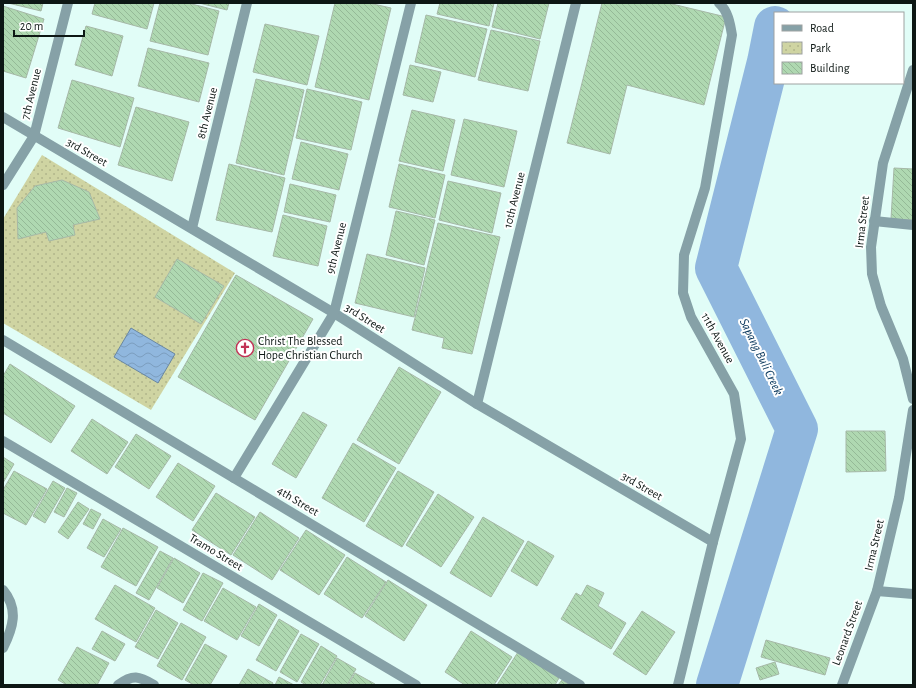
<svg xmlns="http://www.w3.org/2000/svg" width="916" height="688" font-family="'Alegreya Sans',sans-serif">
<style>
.park{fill:url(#park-dots)}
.water{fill:url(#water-waves);stroke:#6987a1}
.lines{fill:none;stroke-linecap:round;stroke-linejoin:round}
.river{stroke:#90b7de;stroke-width:42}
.building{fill:url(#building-back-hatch);stroke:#a6b8a7}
.street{stroke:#86a1a7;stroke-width:10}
.labels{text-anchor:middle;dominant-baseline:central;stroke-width:4;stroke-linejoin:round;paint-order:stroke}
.street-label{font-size:12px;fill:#0d1714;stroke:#fff}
.poi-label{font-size:12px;fill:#0d1714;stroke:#fff;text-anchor:start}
.water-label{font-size:13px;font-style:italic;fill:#09375c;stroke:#fff}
</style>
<defs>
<pattern id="park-dots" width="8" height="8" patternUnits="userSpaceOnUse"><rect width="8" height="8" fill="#cfd4a2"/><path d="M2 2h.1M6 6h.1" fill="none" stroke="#b1b58b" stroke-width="1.8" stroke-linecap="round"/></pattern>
<pattern id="water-waves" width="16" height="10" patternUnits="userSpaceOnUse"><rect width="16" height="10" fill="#90b7de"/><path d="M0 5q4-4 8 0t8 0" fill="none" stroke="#7b9dbe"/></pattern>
<pattern id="building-back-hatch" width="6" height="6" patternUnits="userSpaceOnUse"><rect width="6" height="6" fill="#afd8b1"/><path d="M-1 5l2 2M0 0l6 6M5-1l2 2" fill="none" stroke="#95b997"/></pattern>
</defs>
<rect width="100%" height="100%" fill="#e1fdf7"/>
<path class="park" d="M42,155L235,273L151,410L3,323V219Z"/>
<path class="water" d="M131,328L175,354L158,383L114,357Z"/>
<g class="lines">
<path class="river" d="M717,685L797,429L716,268L768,62L775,27"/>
</g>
<g class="building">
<path d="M8,3H43L41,11Z"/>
<path d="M95,3H154L147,29L92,14Z"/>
<path d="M160,3H188L219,11L208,55L150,41Z"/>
<path d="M199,3H229L227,10Z"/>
<path d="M335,3H369L391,8L369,100L315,87Z"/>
<path d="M440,3H494L489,26L437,14Z"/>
<path d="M498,3H549L540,39L492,27Z"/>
<path d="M602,3H668L726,17L704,105L627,85L610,154L567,143Z"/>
<path d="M3,6L44,19L26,78L3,71Z"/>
<path d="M426,15L487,29L475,77L415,62Z"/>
<path d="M265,24L319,36L307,85L253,72Z"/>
<path d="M86,26L123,36L112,76L75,65Z"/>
<path d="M491,30L540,41L528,91L478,80Z"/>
<path d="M148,48L209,63L199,102L138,86Z"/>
<path d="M410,65L441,72L433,102L403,95Z"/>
<path d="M256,79L304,90L284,175L236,163Z"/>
<path d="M72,80L134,98L120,147L58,128Z"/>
<path d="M307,89L362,102L351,150L296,138Z"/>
<path d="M136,107L189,122L172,181L118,165Z"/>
<path d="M412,110L455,120L443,171L399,161Z"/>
<path d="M464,119L517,131L504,187L451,175Z"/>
<path d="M301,142L348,154L339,190L292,179Z"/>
<path d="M229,164L285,178L272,232L216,220Z"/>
<path d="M399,164L445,175L435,218L389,207Z"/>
<path d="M894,168L913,169V220L891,219Z"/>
<path d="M62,180L89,192L100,219L73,225L75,235L49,241L46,232L18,239L17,208L35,186Z"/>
<path d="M448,181L501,193L492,233L439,220Z"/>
<path d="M290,184L336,195L330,222L284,212Z"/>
<path d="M396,211L435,220L424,265L386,255Z"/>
<path d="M283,215L327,226L318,266L273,256Z"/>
<path d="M438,223L500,237L472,354L442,348L444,338L412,330Z"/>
<path d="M367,254L425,268L414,317L355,303Z"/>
<path d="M177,259L224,286L201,324L155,297Z"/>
<path d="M236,275L313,319L255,420L178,377Z"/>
<path d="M10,364L75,406L51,443L3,413V376Z"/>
<path d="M399,367L441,392L399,464L357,440Z"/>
<path d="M303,412L327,425L296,478L272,464Z"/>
<path d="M92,419L128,442L107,474L71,451Z"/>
<path d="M846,431H885L886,471L846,472Z"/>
<path d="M136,434L171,456L149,489L115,467Z"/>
<path d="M353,443L396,468L364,522L322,498Z"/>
<path d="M3,457L14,464L3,483Z"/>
<path d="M178,463L215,486L193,521L156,497Z"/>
<path d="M14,471L47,489L26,525L3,513V490Z"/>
<path d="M398,471L434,492L402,547L366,526Z"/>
<path d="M53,481L65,488L45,523L33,516Z"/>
<path d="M67,488L77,493L64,517L54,512Z"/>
<path d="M216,493L255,517L231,555L192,530Z"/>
<path d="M438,494L474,517L441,567L406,545Z"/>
<path d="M78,502L89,509L68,539L58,532Z"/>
<path d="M91,509L101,514L93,529L83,524Z"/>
<path d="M260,512L299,538L272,580L233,555Z"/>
<path d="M483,517L524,541L491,597L450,573Z"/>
<path d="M103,519L121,529L104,557L87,548Z"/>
<path d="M123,528L158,547L136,586L101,567Z"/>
<path d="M306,530L345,555L319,595L280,570Z"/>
<path d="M528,541L554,556L537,586L511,571Z"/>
<path d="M160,551L173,558L149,600L136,593Z"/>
<path d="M347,557L386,582L362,618L324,594Z"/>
<path d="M174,558L200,573L183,603L157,588Z"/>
<path d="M203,573L223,583L202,621L183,610Z"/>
<path d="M388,580L427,605L404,641L365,616Z"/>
<path d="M115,585L155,608L136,642L95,619Z"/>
<path d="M587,585L604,593L598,606L626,623L611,649L561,619L576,593L581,596Z"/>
<path d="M223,588L256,607L237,640L204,621Z"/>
<path d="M259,604L277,615L259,646L241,636Z"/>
<path d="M156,610L178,623L158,659L135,647Z"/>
<path d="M642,611L675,632L646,675L613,654Z"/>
<path d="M279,619L299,631L276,671L256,660Z"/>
<path d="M181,623L206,637L182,680L157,666Z"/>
<path d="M102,631L125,644L115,661L92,649Z"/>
<path d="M471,631L512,657L494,685H465L445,672Z"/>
<path d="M301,634L319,644L297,682L280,672Z"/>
<path d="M766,640L830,658L825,675L761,657Z"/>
<path d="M205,644L227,656L210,685H194L185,680Z"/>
<path d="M321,646L337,656L320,685H306L301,682Z"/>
<path d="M77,647L109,663L97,685H67L58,680Z"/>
<path d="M518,652L559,678L555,685H497Z"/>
<path d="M337,658L356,669L347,685H322Z"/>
<path d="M775,662L779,674L760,680L756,668Z"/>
<path d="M248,669L273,683L272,685H239Z"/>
<path d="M355,673L375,684L374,685H348Z"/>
<path d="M279,677L294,685H275Z"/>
<path d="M562,680L570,685H558Z"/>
</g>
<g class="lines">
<g class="street">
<path d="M913,70L883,163L871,247L872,274L881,306L903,359L913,399"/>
<path d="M3,117L334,313L477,404L713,542"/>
<path d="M3,185L34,136L68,3"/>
<path d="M874,221L913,225"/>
<path d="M192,228L247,3"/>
<path d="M3,340L580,685"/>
<path d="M477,404L576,3"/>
<path d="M3,441L416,685"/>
<path d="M234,478L334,313L411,3"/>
<path d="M3,590C19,609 13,628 3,648"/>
<path d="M877,591L913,594"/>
<path d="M118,685C133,674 139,676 154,685"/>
<path d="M678,685L713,542L741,439L734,394L691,317L683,293L684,255L705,188L732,35C730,23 728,11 719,3"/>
<path d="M842,685L877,591L899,498L913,410"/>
</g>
</g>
<defs>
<symbol id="church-ring" viewBox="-11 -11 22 22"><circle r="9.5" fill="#fff" stroke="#c23256" stroke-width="1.5"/><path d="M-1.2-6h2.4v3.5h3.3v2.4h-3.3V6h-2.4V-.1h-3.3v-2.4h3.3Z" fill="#c23256"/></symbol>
</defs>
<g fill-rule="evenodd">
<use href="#church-ring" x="235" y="338" width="20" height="20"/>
</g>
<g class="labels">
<g class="street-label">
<text transform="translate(31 94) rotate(-76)">7th Avenue</text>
<text transform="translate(207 113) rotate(-76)">8th Avenue</text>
<text transform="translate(87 152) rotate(30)">3rd Street</text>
<text transform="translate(514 200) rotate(-76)">10th Avenue</text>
<text transform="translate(862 222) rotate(-83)">Irma Street</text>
<text transform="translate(336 248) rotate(-76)">9th Avenue</text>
<text transform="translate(365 318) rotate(32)">3rd Street</text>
<text transform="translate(718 338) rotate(61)">11th Avenue</text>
<text transform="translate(642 486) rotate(30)">3rd Street</text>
<text transform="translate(298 501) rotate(31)">4th Street</text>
<text transform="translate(874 545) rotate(-77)">Irma Street</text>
<text transform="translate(216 552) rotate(31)">Tramo Street</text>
<text transform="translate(847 633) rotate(-70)">Leonard Street</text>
</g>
<g class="poi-label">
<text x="258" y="341">Christ The Blessed<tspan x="258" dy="14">Hope Christian Church</tspan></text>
</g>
<g class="water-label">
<text transform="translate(761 357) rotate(64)">Sapang Buli Creek</text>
</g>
</g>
<rect width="916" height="688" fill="none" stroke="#0d1714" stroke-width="8"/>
<rect x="774" y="12" width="130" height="72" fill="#ffffff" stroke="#9ea2a1"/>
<rect x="782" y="25" width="20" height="6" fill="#86a1a7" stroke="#9ea2a1"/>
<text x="810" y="32" font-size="12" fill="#0d1714">Road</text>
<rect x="782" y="42" width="20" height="12" fill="url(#park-dots)" stroke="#9ea2a1"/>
<text x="810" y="52" font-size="12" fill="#0d1714">Park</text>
<rect x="782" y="62" width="20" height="12" fill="url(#building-back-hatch)" stroke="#9ea2a1"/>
<text x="810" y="72" font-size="12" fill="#0d1714">Building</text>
<path d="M14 30v6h70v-6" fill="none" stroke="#0d1714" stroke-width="2"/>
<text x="20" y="30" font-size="12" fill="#0d1714" stroke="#ffffff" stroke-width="3" paint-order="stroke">20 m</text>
</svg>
